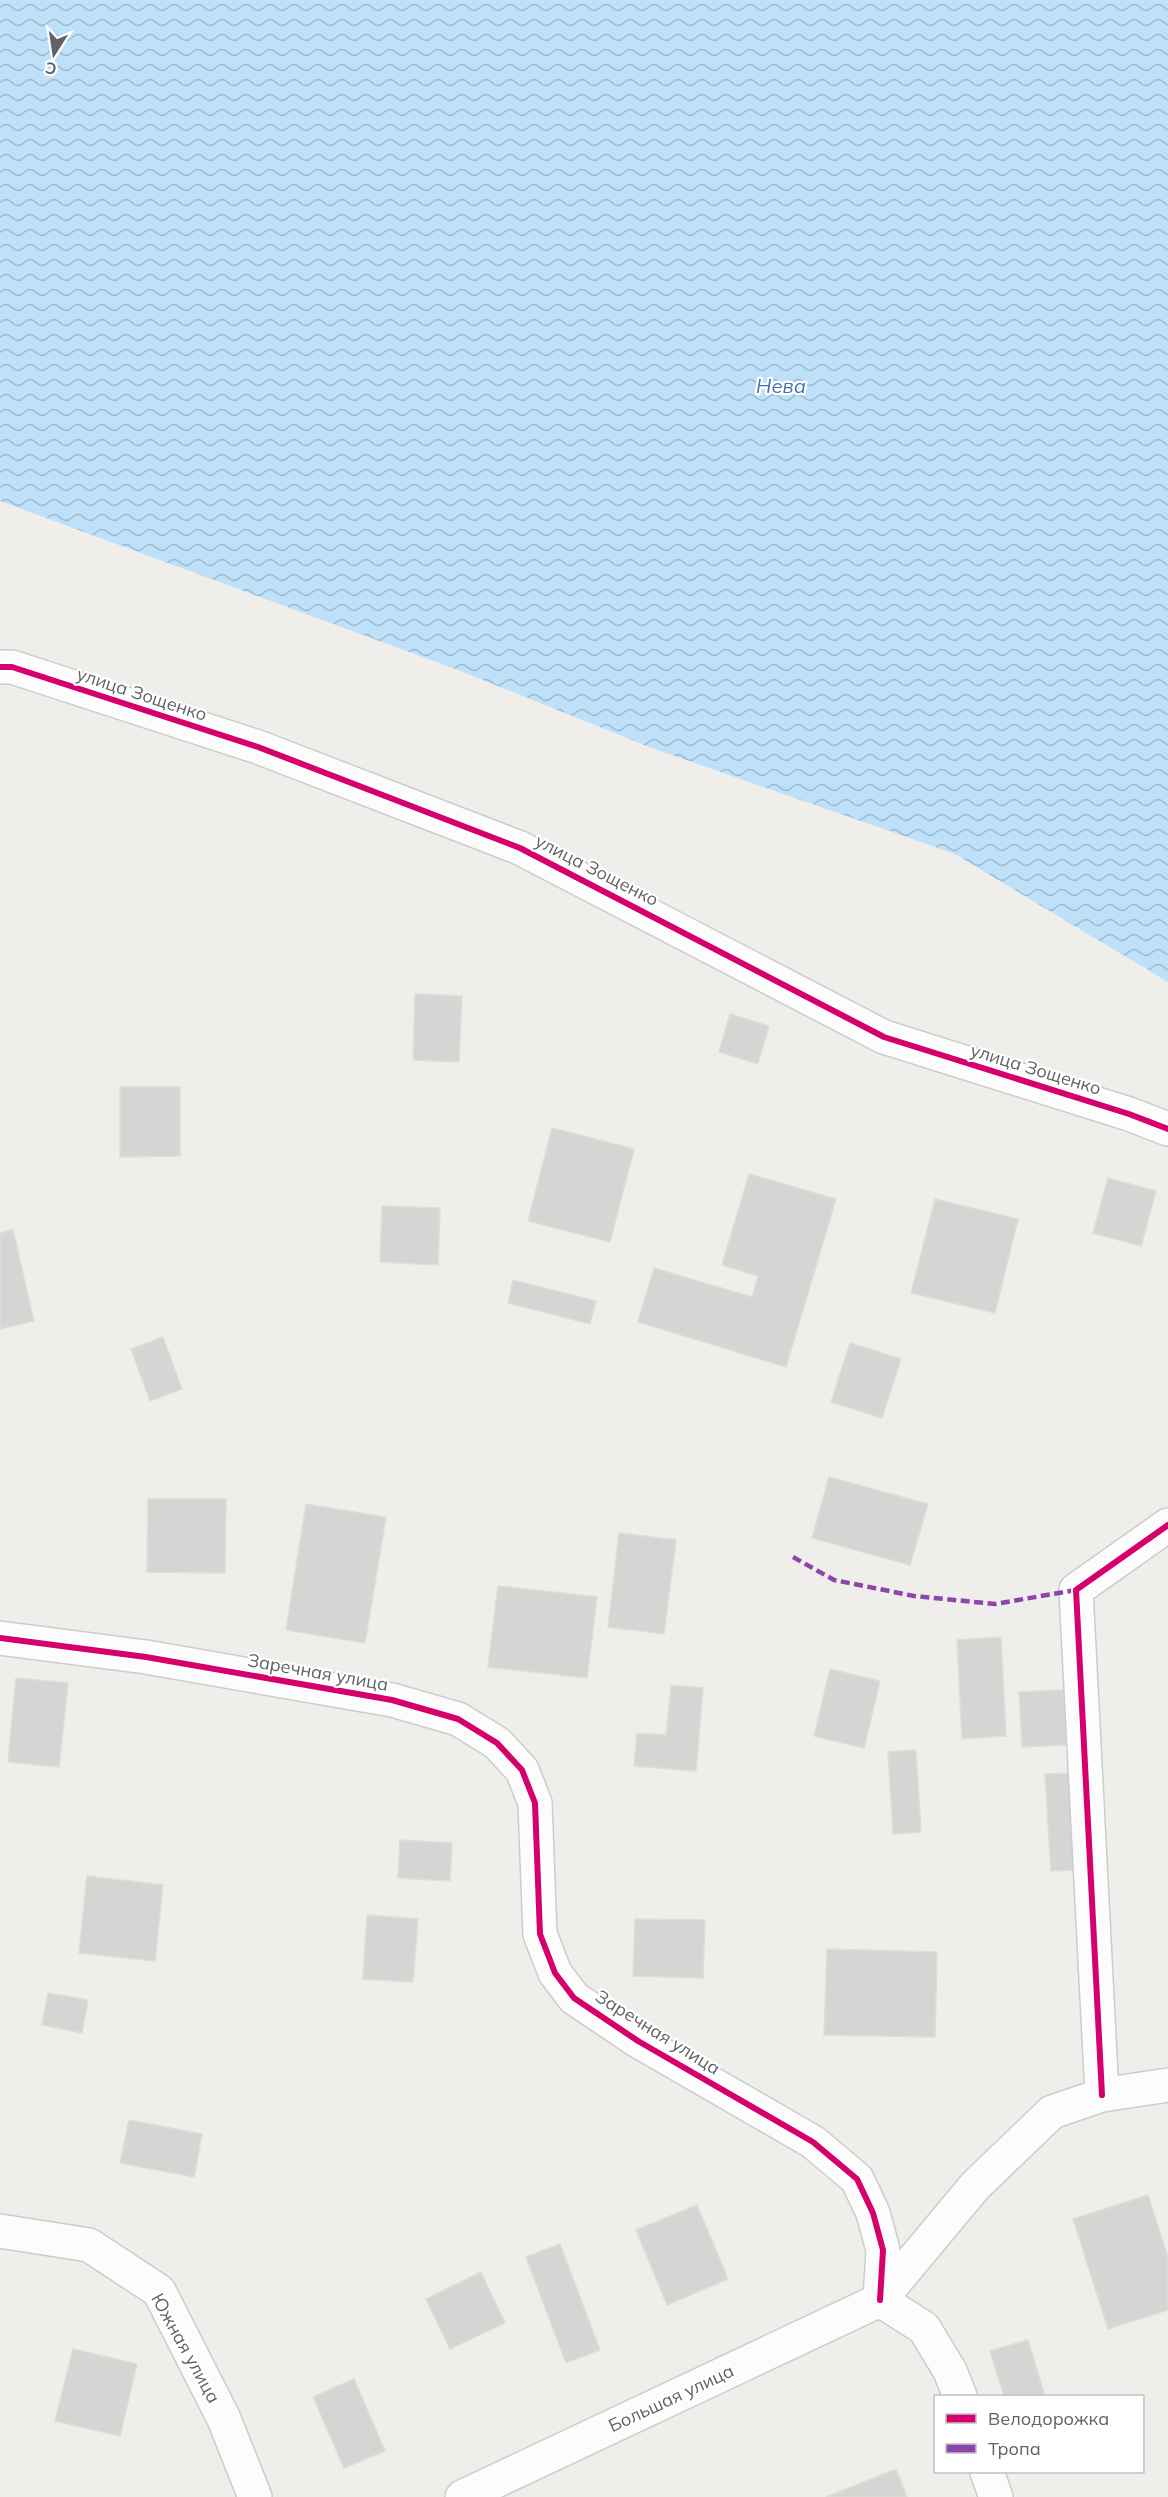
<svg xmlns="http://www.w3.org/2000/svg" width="1168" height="2497" font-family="Mulish,sans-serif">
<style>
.water{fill:url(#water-waves)}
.building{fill:#d6d5d3;stroke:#deddd9;stroke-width:1.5}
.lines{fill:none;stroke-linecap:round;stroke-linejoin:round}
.street-casing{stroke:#cbcccc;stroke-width:36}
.street{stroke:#fdfcfc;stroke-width:33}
.quiet{stroke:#8e44ad;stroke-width:4.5;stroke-dasharray:9 4.5;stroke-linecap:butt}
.cycleway-casing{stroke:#fff;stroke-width:10}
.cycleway{stroke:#d6006c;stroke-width:6}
.labels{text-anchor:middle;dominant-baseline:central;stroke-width:4.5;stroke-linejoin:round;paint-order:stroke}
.street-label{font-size:18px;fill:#5f6368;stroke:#fff}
.water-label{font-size:20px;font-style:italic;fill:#4174aa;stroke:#fff}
</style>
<defs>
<pattern id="water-waves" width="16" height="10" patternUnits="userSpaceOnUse" patternTransform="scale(1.5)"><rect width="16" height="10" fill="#bfe0f9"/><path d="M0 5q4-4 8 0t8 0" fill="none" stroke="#9eb9cd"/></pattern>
</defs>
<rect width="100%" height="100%" fill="#efeeea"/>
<path class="water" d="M0,0H1168V982L955,854L652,748L458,670L0,501Z"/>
<g class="building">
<path d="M415,994L462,996L459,1062L413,1060Z"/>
<path d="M730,1014L769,1026L758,1064L719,1052Z"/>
<path d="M120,1087H180V1156L120,1157Z"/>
<path d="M552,1128L634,1149L610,1242L528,1221Z"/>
<path d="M749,1174L836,1199L786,1367L638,1322L654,1268L752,1297L758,1276L722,1265Z"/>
<path d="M1108,1178L1156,1191L1141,1246L1093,1233Z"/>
<path d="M935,1199L1018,1219L995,1313L911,1293Z"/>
<path d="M382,1206L440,1208L438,1265L380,1262Z"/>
<path d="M13,1230L34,1321L0,1329V1233Z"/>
<path d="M513,1280L596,1301L590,1324L508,1303Z"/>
<path d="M163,1337L182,1389L150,1401L131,1349Z"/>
<path d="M850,1343L901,1359L882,1418L831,1402Z"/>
<path d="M829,1477L928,1504L910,1565L812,1538Z"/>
<path d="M148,1499H226L225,1573L147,1572Z"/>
<path d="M306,1504L386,1517L365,1643L286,1630Z"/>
<path d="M619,1533L676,1540L664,1634L608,1627Z"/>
<path d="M498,1586L597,1597L587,1678L488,1667Z"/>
<path d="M1001,1637L1006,1736L962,1739L957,1640Z"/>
<path d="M830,1669L880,1681L864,1748L814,1736Z"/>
<path d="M16,1678L68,1683L59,1767L8,1762Z"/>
<path d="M671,1685L703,1688L696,1771L634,1766L637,1733L666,1735Z"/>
<path d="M1064,1690L1067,1745L1022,1747L1019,1692Z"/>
<path d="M916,1750L921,1832L893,1834L888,1752Z"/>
<path d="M1070,1773L1076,1870L1051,1871L1045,1774Z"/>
<path d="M400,1840L452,1843L450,1881L398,1878Z"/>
<path d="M87,1876L163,1885L155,1961L79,1953Z"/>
<path d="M367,1915L418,1919L413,1982L363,1979Z"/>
<path d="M635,1919L705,1920L703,1978L633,1976Z"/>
<path d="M827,1949L937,1952L935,2037L824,2035Z"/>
<path d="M48,1993L88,2000L82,2033L42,2025Z"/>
<path d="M129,2120L202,2134L194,2177L120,2163Z"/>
<path d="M1148,2195L1168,2257V2310L1108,2329L1073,2219Z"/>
<path d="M697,2205L728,2279L667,2305L636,2230Z"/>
<path d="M560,2244L600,2350L566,2363L526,2257Z"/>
<path d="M481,2272L505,2323L450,2349L426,2299Z"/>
<path d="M1028,2340L1045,2396H1004L990,2351Z"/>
<path d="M73,2349L137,2364L120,2436L55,2421Z"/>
<path d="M354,2379L385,2451L344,2468L313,2397Z"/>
<path d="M896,2469L907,2497H826Z"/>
</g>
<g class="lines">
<defs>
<g id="street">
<path d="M0,667H12L258,747L520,848L884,1037L1129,1114L1168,1129"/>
<path d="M0,1638L146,1657L392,1700L458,1719L497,1743L522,1770L535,1803L540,1934L555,1973L574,1998L638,2041L813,2142L857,2179L873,2213L883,2250L880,2300"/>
<path d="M1102,2095L1076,1590L1168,1525"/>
<path d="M0,2231L89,2245L159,2291L224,2419L255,2497"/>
<path d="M880,2300L924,2328L950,2371L960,2396"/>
<path d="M987,2472L996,2497"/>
<path d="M462,2497L880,2300L975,2186L1052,2112L1102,2095L1168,2085"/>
</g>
</defs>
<use href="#street" class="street-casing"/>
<use href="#street" class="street"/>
<path class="quiet" d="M793,1557L834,1580L914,1596L995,1604L1076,1590"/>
<defs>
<g id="cycleway">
<path d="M0,667H12L258,747L520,848L884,1037L1129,1114L1168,1129"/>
<path d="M0,1638L146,1657L392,1700L458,1719L497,1743L522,1770L535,1803L540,1934L555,1973L574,1998L638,2041L813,2142L857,2179L873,2213L883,2250L880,2300"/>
<path d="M1102,2095L1076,1590L1168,1525"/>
</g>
</defs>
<use href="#cycleway" class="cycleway-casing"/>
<use href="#cycleway" class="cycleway"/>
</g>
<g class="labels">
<g class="street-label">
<text transform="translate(142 694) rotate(18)">улица Зощенко</text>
<text transform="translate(597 870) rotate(27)">улица Зощенко</text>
<text transform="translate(1036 1069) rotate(17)">улица Зощенко</text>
<text transform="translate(318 1672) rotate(10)">Заречная улица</text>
<text transform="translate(658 2032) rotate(32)">Заречная улица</text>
<text transform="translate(186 2348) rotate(61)">Южная улица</text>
<text transform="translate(671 2398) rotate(-25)">Большая улица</text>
</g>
<g class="water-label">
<text x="781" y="385">Нева</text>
</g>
</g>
<rect x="934" y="2395" width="210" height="78" fill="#ffffff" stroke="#bfc1c3" stroke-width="1.5"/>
<rect x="946" y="2414" width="30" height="9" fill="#d6006c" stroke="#bfc1c3" stroke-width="1.5"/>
<text x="988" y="2425" font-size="18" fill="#5f6368">Велодорожка</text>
<rect x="946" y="2444" width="30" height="9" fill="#8e44ad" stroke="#bfc1c3" stroke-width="1.5"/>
<text x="988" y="2455" font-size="18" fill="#5f6368">Тропа</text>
<g transform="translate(54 54) rotate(192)" stroke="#ffffff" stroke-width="4.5" paint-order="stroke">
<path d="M0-4.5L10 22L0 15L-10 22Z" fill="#5f6368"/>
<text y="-9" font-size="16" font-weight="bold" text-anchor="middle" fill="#5f6368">С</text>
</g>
</svg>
